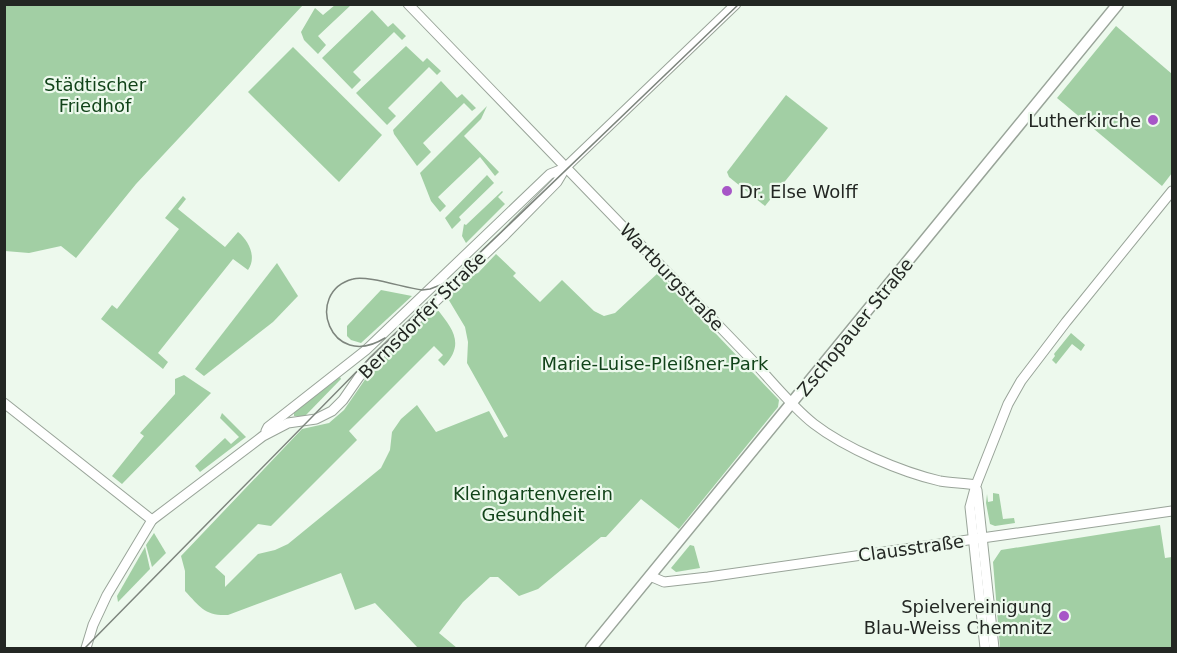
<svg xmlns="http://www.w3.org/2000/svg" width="1177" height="653" font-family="'DejaVu Sans',sans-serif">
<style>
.green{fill:#a2cfa4}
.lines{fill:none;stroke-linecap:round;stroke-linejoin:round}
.secondary-casing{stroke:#99a499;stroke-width:11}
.primary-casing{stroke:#99a499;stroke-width:13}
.secondary{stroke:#fff;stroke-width:9}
.primary{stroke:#fff;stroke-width:10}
.tram{stroke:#7d857d;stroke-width:1.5}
.poi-dot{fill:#a756c7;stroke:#edf9ed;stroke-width:2}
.labels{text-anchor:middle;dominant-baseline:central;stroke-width:4.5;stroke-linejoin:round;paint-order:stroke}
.park-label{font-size:18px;fill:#114319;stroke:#edf9ed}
.poi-label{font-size:18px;fill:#232723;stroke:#edf9ed;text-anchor:end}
.street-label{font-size:18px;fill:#232723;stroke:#edf9ed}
</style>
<rect width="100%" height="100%" fill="#edf9ed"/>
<g class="green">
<path d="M4,5L5,4L303,5L136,184L76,258L61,246L29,253L5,251Z"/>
<path d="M335,5H351L318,36L326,45L318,54L304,40L301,32L315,8L323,15Z"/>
<path d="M372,10L388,27L393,23L406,36L402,40L394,32L353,72L361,80L352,89L322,58Z"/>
<path d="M1116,26L1172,74V173L1162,186L1057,98Z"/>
<path d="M406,46L423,62L427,58L441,71L437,75L429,67L388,108L396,116L387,125L356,93Z"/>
<path d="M293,47L382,135L339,182L248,92Z"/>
<path d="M441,81L457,98L462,94L476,108L472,111L464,103L423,143L431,152L417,166L394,134L393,130Z"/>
<path d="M786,95L828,128L765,206L729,177L727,172Z"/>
<path d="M487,106L481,119L464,136L499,172L495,176L480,157L438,197L446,206L440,212L431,201L420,173Z"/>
<path d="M487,175L494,183L459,217L461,220L452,229L445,218Z"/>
<path d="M502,191L503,192L498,197L505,204L466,243L462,236L464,224L466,225Z"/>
<path d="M183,196L186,199L178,209L225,247L238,232C249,241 257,257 248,270L233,259L158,353L168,362L163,369L101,319L112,305L117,309L179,229L165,218Z"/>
<path d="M496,254L516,273L513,276L540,302L562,280L594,311L604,316L615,313L658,273L779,400L778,407L679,529L641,499L606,537H601L538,589L519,596L498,577H490L463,602L439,633L457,648H418L375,603L355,610L341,573L228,615C205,616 200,607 185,591V571L181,556L302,429L329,423L344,410L373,368L433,309H437C453,329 465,344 444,366L438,360L443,355L434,346L349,431L357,440L271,526L258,524L215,567L225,576V587L258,554L275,550L288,544L381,468L390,450L392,432L401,419L417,405L436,432L489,411L504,438L508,436L467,363L468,342L465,327L447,297L468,276L478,273Z"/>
<path d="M277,263L298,296L273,322L204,376L195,369Z"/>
<path d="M381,290L412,296L361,343L351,340L347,336V326Z"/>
<path d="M1071,333L1085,345L1081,351L1072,344L1056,364L1052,360L1055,356L1054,354Z"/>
<path d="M184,375L211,393L122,484L112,476L144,436L140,433L175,394V379Z"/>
<path d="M340,377L341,379L305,416H294V412Z"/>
<path d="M222,413L246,437L200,472L195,466L225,438L231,444L239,437L220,418Z"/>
<path d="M993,493L999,494L1003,519L1014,518L1015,523L995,526L990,524L986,503L987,494L988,502L993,501Z"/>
<path d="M1160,525L1165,558L1172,557V648H1000L993,562L1001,550Z"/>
<path d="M154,533L166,553L152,567L146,545Z"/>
<path d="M690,545L694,546L700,568L676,572L671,568Z"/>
<path d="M145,547L150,569L118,602L117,596Z"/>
</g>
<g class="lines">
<defs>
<g id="secondary">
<path d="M408,4L750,358C770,379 792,407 814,424C845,448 901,472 940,481C951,483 964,483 976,485"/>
<path d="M4,403L152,520"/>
<path d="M266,431L268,427L366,350L550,174L565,168"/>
<path d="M977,490L994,648"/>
<path d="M650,576L664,582L708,577L1172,511"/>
<path d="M86,648L93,625L107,595L152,520L263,436L288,423L316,419L332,411L343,400L359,377L374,360L504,236L557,182L566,167L736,4"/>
<path d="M985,648L970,507L976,485L1008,404L1021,381L1066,322L1172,191"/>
</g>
<path id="primary" d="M591,648L1118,4"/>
</defs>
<use href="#secondary" class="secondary-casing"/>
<use href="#primary" class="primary-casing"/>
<use href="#secondary" class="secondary"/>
<use href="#primary" class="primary"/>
<g class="tram">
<path d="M385,338C330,372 303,292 353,279C367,275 405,288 422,290L430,289L443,284"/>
<path d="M85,648L368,360L739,4"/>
</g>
</g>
<g class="poi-dot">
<circle cx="1153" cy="120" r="6"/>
<circle cx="727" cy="191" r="6"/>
<circle cx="1064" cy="616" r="6"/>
</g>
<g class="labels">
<g class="park-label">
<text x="95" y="84">Städtischer<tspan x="95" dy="21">Friedhof</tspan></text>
<text x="655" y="363">Marie-Luise-Pleißner-Park</text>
<text x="533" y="493">Kleingartenverein<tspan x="533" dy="21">Gesundheit</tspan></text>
</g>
<g class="poi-label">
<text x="1141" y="120">Lutherkirche</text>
<text x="739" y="191" text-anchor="start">Dr. Else Wolff</text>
<text x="1052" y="606">Spielvereinigung<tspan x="1052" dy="21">Blau-Weiss Chemnitz</tspan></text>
</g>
<g class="street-label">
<text transform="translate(672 277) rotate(46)">Wartburgstraße</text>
<text transform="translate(422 315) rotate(-45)">Bernsdorfer Straße</text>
<text transform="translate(855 327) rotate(-51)">Zschopauer Straße</text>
<text transform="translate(911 548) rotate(-8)">Clausstraße</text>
</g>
</g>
<rect width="1177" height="653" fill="none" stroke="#232723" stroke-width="12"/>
</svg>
